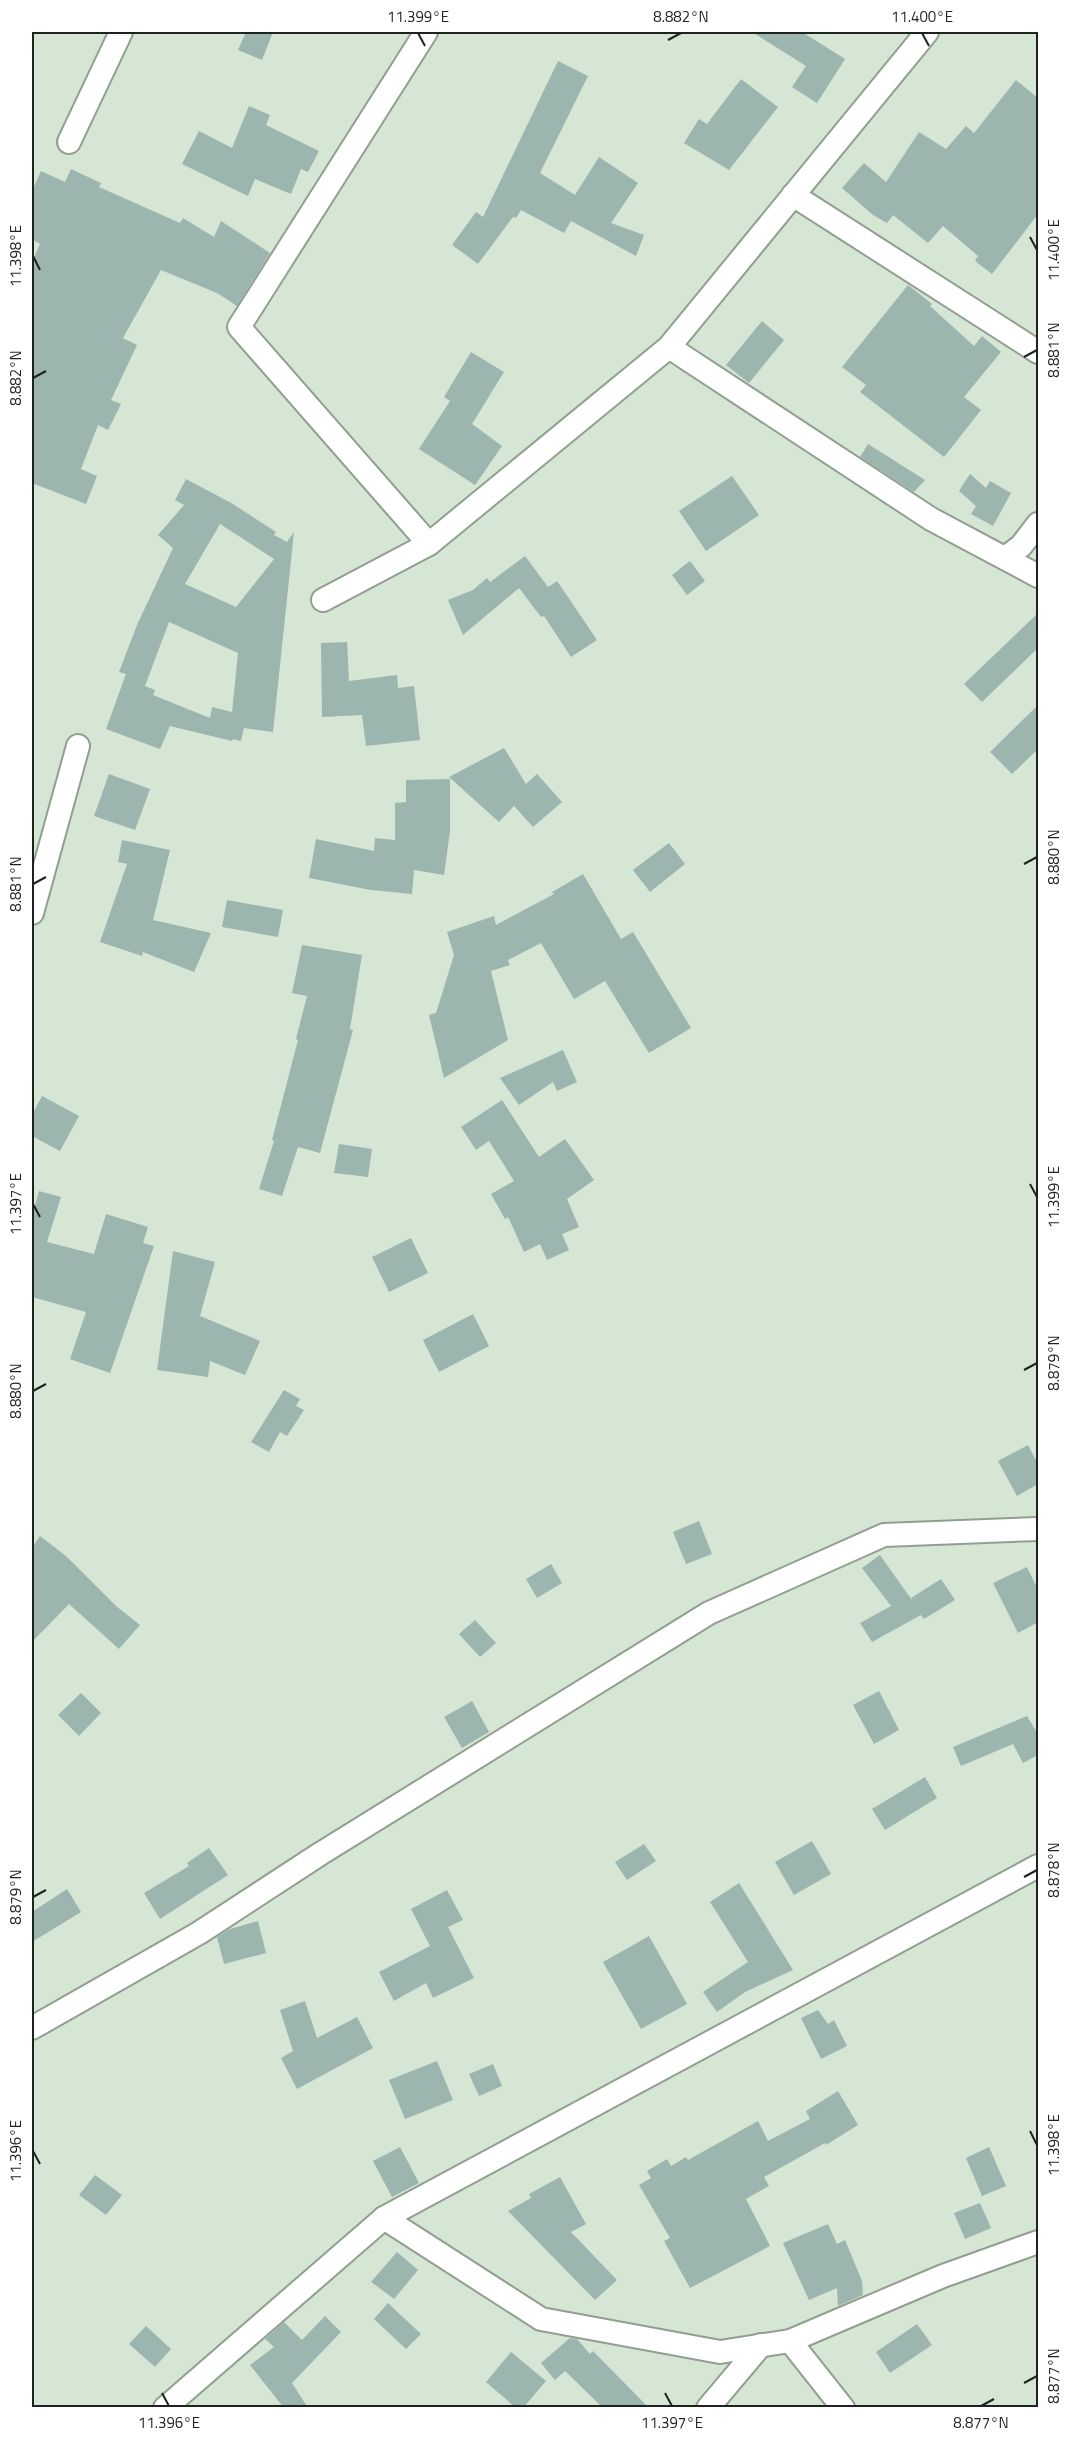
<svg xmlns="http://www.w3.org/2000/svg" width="1070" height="2439" font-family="'Titillium Web',sans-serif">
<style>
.building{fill:#9cb5ae;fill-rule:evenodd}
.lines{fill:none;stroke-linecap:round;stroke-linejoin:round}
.street-casing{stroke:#909f8f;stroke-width:26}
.street{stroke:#fff;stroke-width:22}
.ticks{fill:none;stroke:#1d231d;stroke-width:2}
.neatline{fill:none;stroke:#1d231d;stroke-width:2}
.ticks-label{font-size:15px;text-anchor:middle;fill:#1d231d}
</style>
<rect width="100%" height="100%" fill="#d6e6d5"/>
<g class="building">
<path d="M246,32H273L262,60L238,50Z"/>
<path d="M752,32H802L845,59L817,103L792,87L806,66Z"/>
<path d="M558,61L588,76L540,173L575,195L599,157L638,183L611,223L644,235L636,256L571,221L564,233L521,210L516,218L513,217L478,264L452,245L476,212L483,217Z"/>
<path d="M741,79L778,107L729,170L684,143L699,119L707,124Z"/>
<path d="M1016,80L1038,98V214L992,274L975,261L978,256L943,226L928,243L893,215L887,223L873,215L842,188L864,163L886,182L919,132L946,149L966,126L974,133Z"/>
<path d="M249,106L270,115L266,125L319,151L308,172L301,169L291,194L255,179L248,196L182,164L199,131L232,148Z"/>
<path d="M71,169L101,183L99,187L180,223L183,218L214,237L221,221L270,253L237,306L217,293L161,270L123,338L137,345L111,400L121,404L108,430L98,425L81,469L97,476L86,504L32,483V262L40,244L32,239V191L41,171L65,182Z"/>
<path d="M908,285L932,304L930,306L974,346L982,336L1001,352L964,397L981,410L944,457L860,392L866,385L842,367Z"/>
<path d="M762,321L784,340L749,383L726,365Z"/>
<path d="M471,352L504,372L472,424L502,446L475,485L419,449L450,401L444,397Z"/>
<path d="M868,444L925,480L914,492L860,457Z"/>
<path d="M970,474L986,488L990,481L1011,493L993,526L971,514L976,506L959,491Z"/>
<path d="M732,476L759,515L706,551L679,511Z"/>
<path d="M186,479L233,504L276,532L274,535L287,542L294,532L273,732L244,728L241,741L233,739L232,741L170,726L160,749L106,729L126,674L119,672L137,625L173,548L158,535L184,505L175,500ZM220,524L274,559L236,607L185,584ZM169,622L238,653L232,712L212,707L210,718L153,695L155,690L145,686Z"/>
<path d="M525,556L548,587L557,581L597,640L571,657L544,616L541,617L519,588L463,635L448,600L473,590L487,578L490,582Z"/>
<path d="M690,561L705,581L687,595L672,575Z"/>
<path d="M1038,613V648L982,702L964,684Z"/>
<path d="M347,642L349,681L397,675L398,688L414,686L420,740L366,746L362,715L322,717L321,643Z"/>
<path d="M1038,705V749L1012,774L990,752Z"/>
<path d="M504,748L526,784L537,774L562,802L533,827L514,806L499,822L449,777Z"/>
<path d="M109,774L150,789L135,830L94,816Z"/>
<path d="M450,779V831L444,875L414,870L412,894L371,890L309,878L316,839L374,851L375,838L395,840V803L406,802V780Z"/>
<path d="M122,840L170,850L153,920L211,933L194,972L143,952L142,956L100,942L127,864L118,862Z"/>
<path d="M669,843L685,864L650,892L633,870Z"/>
<path d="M583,874L621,939L633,932L691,1028L649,1053L605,981L574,999L541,943L508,960L510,965L491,971L508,1040L444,1078L429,1015L436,1013L454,955L447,932L494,916L496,925L554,894L552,892Z"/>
<path d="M227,900L283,910L278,937L222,927Z"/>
<path d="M302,945L362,955L350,1029L353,1030L320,1153L298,1147L282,1196L259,1189L274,1141L272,1140L298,1040L296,1039L307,996L292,993Z"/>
<path d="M563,1050L577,1082L557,1091L553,1082L519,1105L500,1078Z"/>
<path d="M42,1096L79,1116L60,1151L32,1136V1115Z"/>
<path d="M502,1100L539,1157L565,1139L594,1180L567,1199L579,1227L562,1234L569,1250L547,1260L540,1244L524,1252L508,1217L505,1219L491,1194L514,1181L489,1141L476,1150L461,1127Z"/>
<path d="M339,1144L372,1149L368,1177L334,1173Z"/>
<path d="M39,1191L61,1197L47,1242L94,1254L106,1214L148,1227L143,1243L154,1246L110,1373L70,1359L86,1312L32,1297V1216Z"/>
<path d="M411,1238L428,1273L389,1292L372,1257Z"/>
<path d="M173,1251L215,1262L200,1316L260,1341L245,1375L210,1361L208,1377L157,1370Z"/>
<path d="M473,1314L489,1346L439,1372L423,1340Z"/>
<path d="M284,1390L300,1399L296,1406L304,1410L287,1436L280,1432L269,1452L251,1442Z"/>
<path d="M1028,1445L1038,1464V1484L1017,1496L998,1461Z"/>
<path d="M699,1521L712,1554L686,1564L673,1532Z"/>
<path d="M40,1536L66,1556L116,1606L140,1625L119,1649L69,1604L32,1642V1548Z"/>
<path d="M880,1555L914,1603L911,1598L941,1579L955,1600L924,1619L921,1615L872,1642L860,1623L891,1606L862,1568Z"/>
<path d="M551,1564L562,1583L537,1598L526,1579Z"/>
<path d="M1027,1567L1038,1590V1622L1018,1633L993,1583Z"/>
<path d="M475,1620L496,1643L480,1657L459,1634Z"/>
<path d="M879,1691L899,1730L874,1744L853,1705Z"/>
<path d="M81,1693L101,1713L79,1736L58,1715Z"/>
<path d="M472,1701L489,1732L462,1748L444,1717Z"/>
<path d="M1027,1716L1038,1734V1755L1023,1763L1013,1744L961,1766L953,1747Z"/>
<path d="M925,1777L937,1798L885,1830L872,1809Z"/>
<path d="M812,1841L831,1874L794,1895L775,1862Z"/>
<path d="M644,1844L656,1861L627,1880L615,1862Z"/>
<path d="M209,1848L228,1875L160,1919L144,1893L189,1866L187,1863Z"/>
<path d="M739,1883L793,1970L745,1992L717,2012L703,1992L748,1962L710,1902Z"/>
<path d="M67,1889L81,1912L32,1942V1912Z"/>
<path d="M447,1890L463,1920L448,1927L474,1978L433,1998L426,1983L394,2001L379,1972L430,1946L411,1909Z"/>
<path d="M258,1921L266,1953L224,1964L217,1937L230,1929Z"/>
<path d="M649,1936L687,2004L641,2029L603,1962Z"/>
<path d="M305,2001L317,2038L357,2017L373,2048L297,2089L281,2058L293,2051L280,2010Z"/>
<path d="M818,2010L828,2024L834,2020L847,2046L821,2059L801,2018Z"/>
<path d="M437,2061L453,2100L405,2119L389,2080Z"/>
<path d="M493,2064L502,2086L479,2096L469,2074Z"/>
<path d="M838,2091L858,2125L826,2145L825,2143L764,2177L769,2186L746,2199L770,2246L690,2288L664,2241L670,2238L639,2185L651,2178L647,2171L667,2159L671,2166L686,2157L688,2160L758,2121L768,2141L810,2119L806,2111Z"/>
<path d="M400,2147L419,2183L392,2197L373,2161Z"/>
<path d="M989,2147L1006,2186L982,2196L966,2158Z"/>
<path d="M95,2175L122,2195L106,2215L79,2195Z"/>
<path d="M560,2177L586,2224L571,2232L617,2280L595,2300L508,2211L531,2198L529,2194Z"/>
<path d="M980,2203L991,2228L965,2239L954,2213Z"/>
<path d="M828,2224L837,2244L845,2240L862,2281L863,2295L838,2306L837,2288L809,2300L783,2243Z"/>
<path d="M397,2252L418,2270L394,2299L371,2282Z"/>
<path d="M388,2303L421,2334L406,2349L374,2319Z"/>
<path d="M325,2316L341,2332L292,2383L308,2408H284L250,2365L274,2347L265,2339L284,2322L302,2340Z"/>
<path d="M917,2324L932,2345L890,2373L876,2352Z"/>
<path d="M146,2326L171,2349L155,2367L129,2344Z"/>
<path d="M570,2338L577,2339L590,2354L593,2351L649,2408H603L565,2371L555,2380L541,2363Z"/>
<path d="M511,2352L546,2381L523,2408H516L486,2382Z"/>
</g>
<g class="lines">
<defs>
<g id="street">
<path d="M426,32L239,327L429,544"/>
<path d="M927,32L669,347L931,519L1038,576"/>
<path d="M69,142L121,32"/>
<path d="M793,195L1038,352"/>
<path d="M1005,558L1021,546L1038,524"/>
<path d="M323,600L429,544L669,347"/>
<path d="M32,913L78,746"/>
<path d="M32,2028L199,1933L320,1854L709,1613L884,1535L1038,1529"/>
<path d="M384,2218L541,2319L720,2352L790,2341L943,2276L1038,2242"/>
<path d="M790,2341L843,2408"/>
<path d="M165,2408L384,2218L1038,1866"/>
<path d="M708,2408L761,2345"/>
</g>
</defs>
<use href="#street" class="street-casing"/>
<use href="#street" class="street"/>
</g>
<path class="ticks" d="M418,33L425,46M922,33L929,46M668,40L681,33M1030,237L1037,250M33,256L40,270M1024,357L1037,350M33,378L46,371M1024,864L1037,857M33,884L46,877M1030,1184L1037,1197M33,1204L40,1217M1024,1370L1037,1363M33,1391L46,1384M1024,1877L1037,1870M33,1897L46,1890M1030,2131L1037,2145M33,2151L40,2164M1024,2383L1037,2376M162,2393L169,2406M665,2393L672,2406M981,2406L994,2399"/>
<rect width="1070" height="2439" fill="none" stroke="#ffffff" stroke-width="66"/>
<rect x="33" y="33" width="1004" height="2373" class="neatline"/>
<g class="ticks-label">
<text x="418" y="22">11.399°E</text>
<text x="681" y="22">8.882°N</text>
<text x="922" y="22">11.400°E</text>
<text transform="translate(1054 250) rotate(-90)" y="5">11.400°E</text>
<text transform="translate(16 256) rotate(-90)" y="5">11.398°E</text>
<text transform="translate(1054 350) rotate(-90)" y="5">8.881°N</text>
<text transform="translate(16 378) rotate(-90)" y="5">8.882°N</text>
<text transform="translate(1054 857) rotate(-90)" y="5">8.880°N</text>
<text transform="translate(16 884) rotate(-90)" y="5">8.881°N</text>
<text transform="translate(1054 1197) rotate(-90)" y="5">11.399°E</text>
<text transform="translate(16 1204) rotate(-90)" y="5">11.397°E</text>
<text transform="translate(1054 1363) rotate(-90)" y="5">8.879°N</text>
<text transform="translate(16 1391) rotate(-90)" y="5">8.880°N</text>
<text transform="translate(1054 1870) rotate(-90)" y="5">8.878°N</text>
<text transform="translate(16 1897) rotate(-90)" y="5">8.879°N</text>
<text transform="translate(1054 2145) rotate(-90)" y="5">11.398°E</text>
<text transform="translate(16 2151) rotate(-90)" y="5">11.396°E</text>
<text transform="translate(1054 2376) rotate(-90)" y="5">8.877°N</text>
<text x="169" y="2428">11.396°E</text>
<text x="672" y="2428">11.397°E</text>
<text x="981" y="2428">8.877°N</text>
</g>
</svg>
